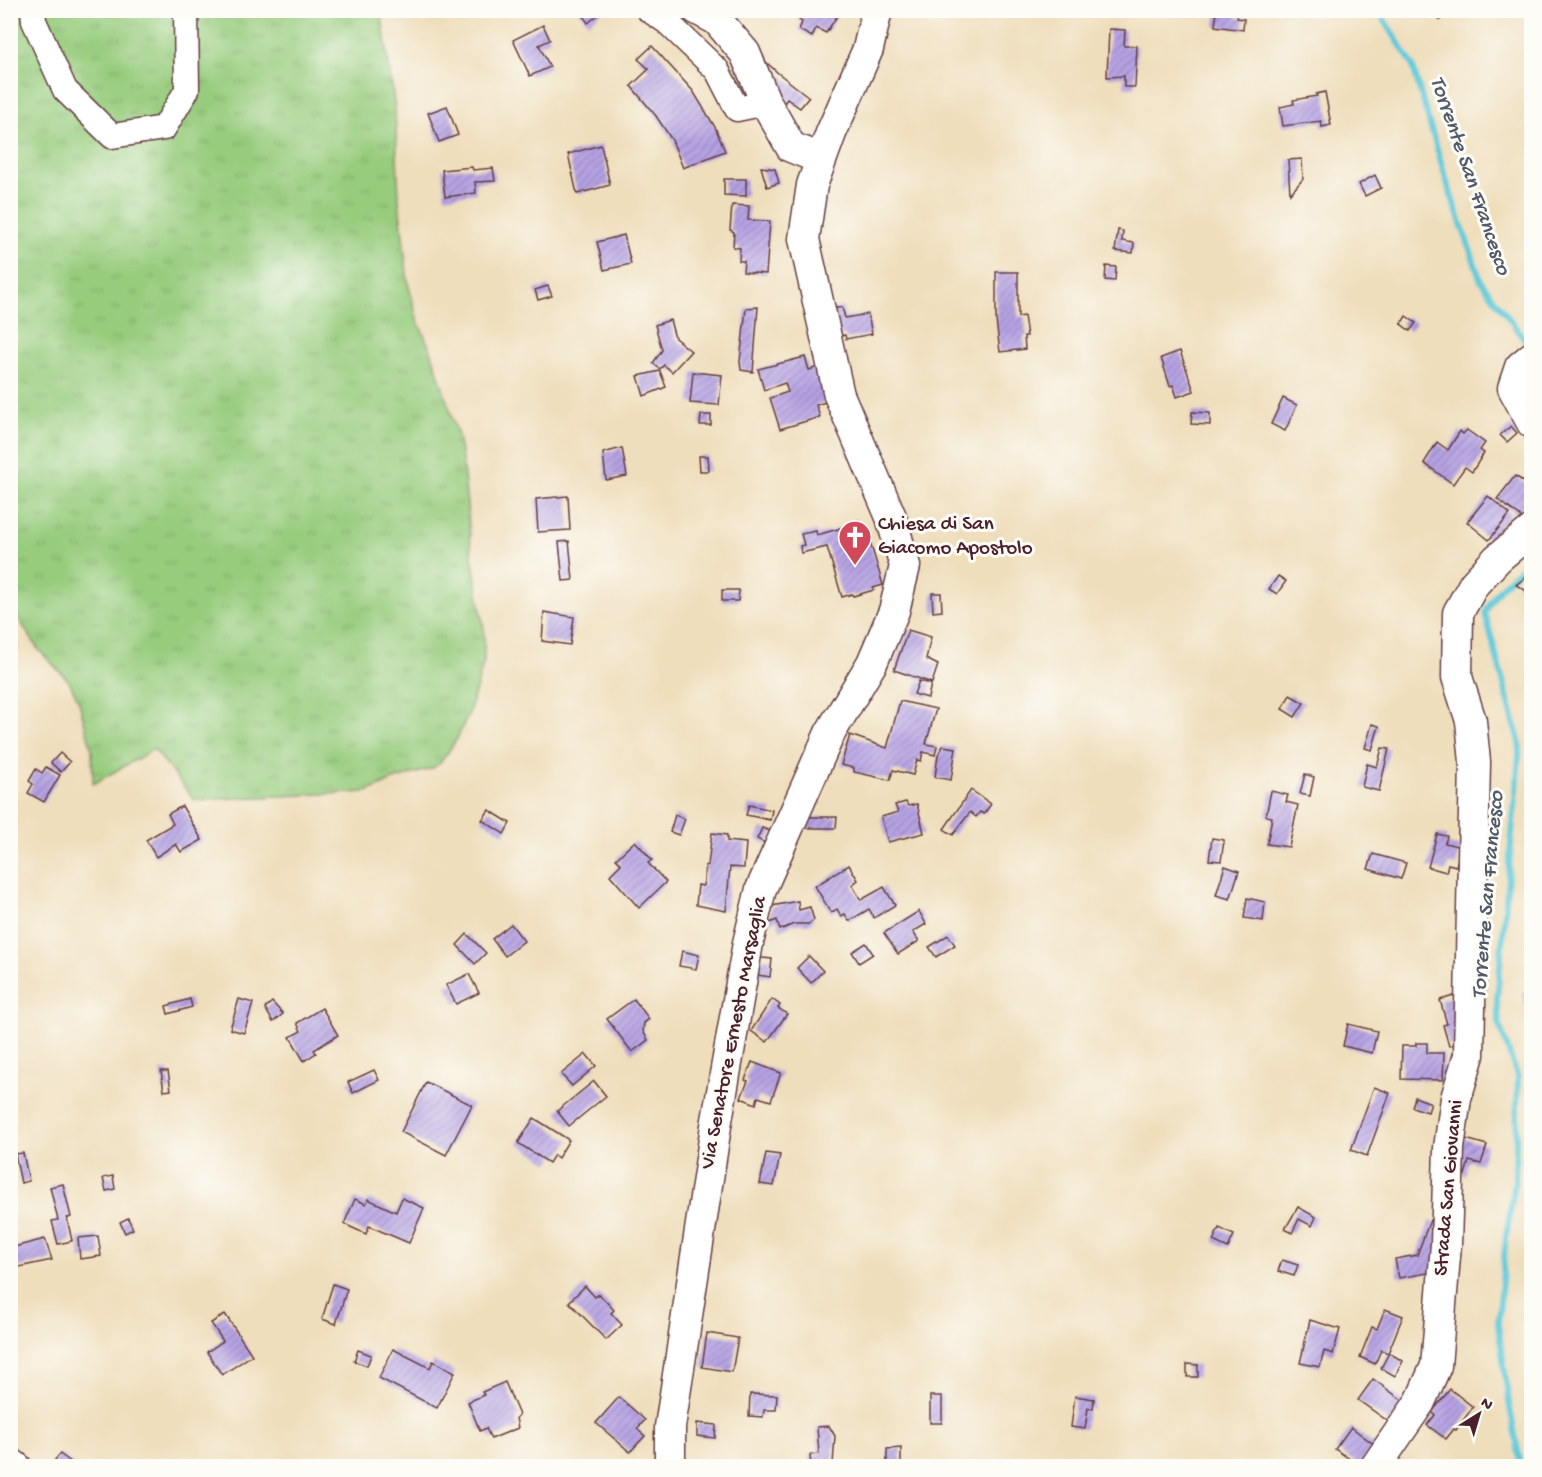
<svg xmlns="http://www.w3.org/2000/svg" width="1542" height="1477" font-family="'Gochi Hand',sans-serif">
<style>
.grass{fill:url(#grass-tufts);stroke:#707654;stroke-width:1.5}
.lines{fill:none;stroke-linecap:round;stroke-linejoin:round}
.stream{stroke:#5dc8d8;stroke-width:6}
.building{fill:url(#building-hatch)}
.minor-casing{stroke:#633c41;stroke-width:27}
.tertiary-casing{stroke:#633c41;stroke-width:33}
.minor{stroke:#fff;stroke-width:24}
.tertiary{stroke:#fff;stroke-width:30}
.labels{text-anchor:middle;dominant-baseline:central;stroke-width:6;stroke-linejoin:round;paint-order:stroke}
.poi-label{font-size:21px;fill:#4a1f2b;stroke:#fdfcf7;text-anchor:start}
.street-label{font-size:21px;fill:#4a1f2b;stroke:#fdfcf7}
.water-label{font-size:22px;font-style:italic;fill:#515a68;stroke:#fdfcf7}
</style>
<defs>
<pattern id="grass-tufts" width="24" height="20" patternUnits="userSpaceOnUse" patternTransform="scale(1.5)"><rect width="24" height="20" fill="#97cc7d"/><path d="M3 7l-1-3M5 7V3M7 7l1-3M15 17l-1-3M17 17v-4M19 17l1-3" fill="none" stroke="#84af6c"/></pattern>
<pattern id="building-hatch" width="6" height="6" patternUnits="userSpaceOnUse" patternTransform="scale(1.5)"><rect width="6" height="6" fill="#b6a3e4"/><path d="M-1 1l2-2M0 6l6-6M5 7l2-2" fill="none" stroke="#9684b9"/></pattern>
</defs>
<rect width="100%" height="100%" fill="#fdfcf7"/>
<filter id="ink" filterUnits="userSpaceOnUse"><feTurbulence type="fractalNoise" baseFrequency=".0167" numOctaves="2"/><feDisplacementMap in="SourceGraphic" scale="12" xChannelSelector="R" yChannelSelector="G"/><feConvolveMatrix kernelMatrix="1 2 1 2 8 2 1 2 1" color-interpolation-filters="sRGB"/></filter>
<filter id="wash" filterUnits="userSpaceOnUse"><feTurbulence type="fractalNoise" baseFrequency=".008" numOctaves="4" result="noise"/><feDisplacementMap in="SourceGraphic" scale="24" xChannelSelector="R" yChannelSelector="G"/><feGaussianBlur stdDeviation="1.35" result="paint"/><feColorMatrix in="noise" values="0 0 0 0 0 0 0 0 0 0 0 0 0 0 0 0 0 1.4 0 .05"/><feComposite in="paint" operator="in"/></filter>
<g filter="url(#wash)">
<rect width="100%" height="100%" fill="#efdebc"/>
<path class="grass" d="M10,11H381L395,109L399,201L408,283L417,319L431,351L458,436L463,466L472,556L484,630V661L469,713L457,739L441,762L433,768L393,780L367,792L194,800L154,749L93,784L92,750L79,702L69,681L38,649L11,607Z"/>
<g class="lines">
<g class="stream">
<path d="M1378,10L1412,64L1449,189L1481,281L1531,348"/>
<path d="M1521,1466L1509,1402L1498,1324L1506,1237L1515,1181L1518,1078L1499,1024L1497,1000L1520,745L1485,613C1495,590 1512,575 1532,560"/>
</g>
</g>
<g id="blocks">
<g class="building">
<path d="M579,10H604L588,23Z"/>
<path d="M803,10H841L826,33L816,28L812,37L799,30L802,22L799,20Z"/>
<path d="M1217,10H1238L1237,18L1244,19L1243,30L1215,26Z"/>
<path d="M1432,10H1453L1440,20Z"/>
<path d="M543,25L550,40L539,45L550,67L530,76L513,40Z"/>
<path d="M1109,29L1125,30L1124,46H1137L1135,87H1124V76L1107,77Z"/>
<path d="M652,46L693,91L715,127L725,151L683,168L672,140L656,116L631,86L649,69L638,59Z"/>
<path d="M766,62L778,73L809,97L800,108L787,99L784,103L774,96L763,66Z"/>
<path d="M1325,92L1331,125L1322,127L1321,121L1283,126L1280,107L1294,104L1293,100L1317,96L1316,94Z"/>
<path d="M447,106L458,135L439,142L428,113Z"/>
<path d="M601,145L610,185L577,194L568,154Z"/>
<path d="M1302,159L1303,179L1290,194L1288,160Z"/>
<path d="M472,167L473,170L493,168L495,181L475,182L476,193L445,197L442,170Z"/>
<path d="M761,167L775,169L779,183L767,187Z"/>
<path d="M1375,175L1381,188L1365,196L1359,184Z"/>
<path d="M724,179H746V196L724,195Z"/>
<path d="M732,205L749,206L748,220L770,221L766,274L743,272L744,261H739L740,248L733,247L734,232L730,230Z"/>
<path d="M1118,230L1123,231L1122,241L1134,243L1133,253L1115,251Z"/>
<path d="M624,235L631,264L604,270L597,242Z"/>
<path d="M1106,266L1116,267L1115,281L1105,280Z"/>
<path d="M996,272H1018V317L1024,316L1027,336H1024L1025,349L1000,352L996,320Z"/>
<path d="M548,286L552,296L538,300L535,290Z"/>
<path d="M758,307L753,372L741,370L740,362L746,308Z"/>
<path d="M842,307L845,318L868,314L872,334L846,339L845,335L831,336L824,311Z"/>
<path d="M1406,316L1416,323L1410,331L1401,324Z"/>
<path d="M670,320L675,338L691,351L672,372L664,365L660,369L653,363L662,350L655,325Z"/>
<path d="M1180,351L1194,391L1177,397L1173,385L1170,386L1161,358Z"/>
<path d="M805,357L809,370L818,367L829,401L816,405L820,417L780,429L770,398L788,392L785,383L764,390L758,369Z"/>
<path d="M660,371L666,387L644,396L638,376Z"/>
<path d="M693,372L722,375L719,405L690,403Z"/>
<path d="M1283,398L1297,405L1285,431L1271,424Z"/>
<path d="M1192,412L1210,413V425L1191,424Z"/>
<path d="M701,415H711V425H700Z"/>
<path d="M1511,426L1517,433L1507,442L1500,435Z"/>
<path d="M1467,430L1485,443L1480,450L1484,453L1472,472L1465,467L1453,484L1424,463L1437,442L1448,450L1460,431L1463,434Z"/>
<path d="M622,448L627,476L606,480L603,453Z"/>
<path d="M699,456H708L709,471H700Z"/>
<path d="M1515,476L1529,485L1528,498L1532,493V511L1525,520L1497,499Z"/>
<path d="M568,496L570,530L538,532L536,499Z"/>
<path d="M1488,496L1510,514L1489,540L1467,522Z"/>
<path d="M858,520L863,536L868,535L883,585L873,588L874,590L853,596L852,594L842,597L827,547L801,553L800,546L804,545L801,534L816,531L817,535L838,529Z"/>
<path d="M569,541L573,580L563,581L559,542Z"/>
<path d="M1532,572V594L1516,585Z"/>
<path d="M1278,576L1286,581L1277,594L1269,589Z"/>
<path d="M722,590H739L738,601H722Z"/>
<path d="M932,593H941L942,611L933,612Z"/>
<path d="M544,612L574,617L570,645L542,641Z"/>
<path d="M908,630L931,637L926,659L938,665L932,683L894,670Z"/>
<path d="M919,681L931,684L928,698L914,694Z"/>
<path d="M1290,695L1304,703L1295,717L1282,709Z"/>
<path d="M900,701L936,709L926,744L937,746L935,755L923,752L921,761L917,760L913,775L893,770L890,780L854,772V768L841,765L850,735L887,748Z"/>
<path d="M1372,724L1379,726L1372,750L1365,748Z"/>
<path d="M943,746L956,748L951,780L935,777L938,755Z"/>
<path d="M1382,748L1389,749L1379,791L1362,787L1367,764L1377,767Z"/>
<path d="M60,753L70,762L61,772L51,763Z"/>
<path d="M46,767L60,775L44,802L28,793L33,784L29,781L36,769L42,773Z"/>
<path d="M1305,774L1314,777L1310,796L1300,794Z"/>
<path d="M971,790L991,804L984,814L980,812L976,817L970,812L953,835L944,829Z"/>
<path d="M1271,791L1288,795L1286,802L1298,805L1289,847L1267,844L1272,817L1266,816Z"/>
<path d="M906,802L908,806L917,804L924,833L888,842L881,817L898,812L895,805Z"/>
<path d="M749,805L772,810L770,820L746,815Z"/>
<path d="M182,806L202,840L181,852L176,844L156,857L146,840L173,824L168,814Z"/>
<path d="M489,810L510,823L504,834L482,820Z"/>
<path d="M675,815L685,819L679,835L670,832Z"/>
<path d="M801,817H837L836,828H801Z"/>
<path d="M762,828L773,832L767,844L757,839Z"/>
<path d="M712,833L727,835V841L746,843L744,868L730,867L726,911L696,905L698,885L703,886L706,865H708Z"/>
<path d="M1437,834L1447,836L1445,843L1461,847L1456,866L1448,864L1446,872L1428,867Z"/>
<path d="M1212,838L1224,840L1221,861L1209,860Z"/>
<path d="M635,841L652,860L648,863L666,882L639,908L610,875L621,864L616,859Z"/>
<path d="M1373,854L1406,863L1401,879L1368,869Z"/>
<path d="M849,865L858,880L852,885L861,900L884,887L895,905L874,918L869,909L849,921L845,914L841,916L837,909L831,913L815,886Z"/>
<path d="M1225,866L1239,871L1230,899L1216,895Z"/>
<path d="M1247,898L1265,902L1263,921L1244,918Z"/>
<path d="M798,901L799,910L810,907L814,920L809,924H794L780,930L777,920L767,924L772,906Z"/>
<path d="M919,911L926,924L913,932L919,941L898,954L884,933Z"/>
<path d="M511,924L524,941L505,956L492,939Z"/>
<path d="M467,934L486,953L475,964L457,945Z"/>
<path d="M948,935L955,945L936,957L929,947Z"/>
<path d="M866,943L873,954L859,963L852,952Z"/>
<path d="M682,951L699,955L696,969L679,966Z"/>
<path d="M809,956L823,971L811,983L797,968Z"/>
<path d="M753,957L772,959L770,977L751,974Z"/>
<path d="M469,974L479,993L456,1004L446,985Z"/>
<path d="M1532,985V1006L1526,1007L1523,994L1528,992L1526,987Z"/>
<path d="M1454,996L1467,1041L1449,1046L1443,1025L1447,1024L1440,1000Z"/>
<path d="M190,999L192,1007L168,1014L166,1006Z"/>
<path d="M239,999L253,1003L244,1033L230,1029Z"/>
<path d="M634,999L649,1019L644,1023L643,1031L648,1040L632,1052L607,1019Z"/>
<path d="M772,999L780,1005L778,1008L787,1014L767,1042L751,1031Z"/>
<path d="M272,1002L283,1014L273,1022L265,1008Z"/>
<path d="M322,1008L338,1035L314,1050L316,1053L304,1061L290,1037L301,1031L297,1023Z"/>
<path d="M1348,1024L1377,1031L1372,1053L1343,1046Z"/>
<path d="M1416,1043H1427V1053H1444L1443,1080L1401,1079L1402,1046H1416Z"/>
<path d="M586,1054L596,1066L572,1086L561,1074Z"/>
<path d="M752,1062L781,1073L771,1101L758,1097L756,1104L741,1098L748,1081L745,1080Z"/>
<path d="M374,1070L379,1080L353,1093L348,1082Z"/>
<path d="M161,1071H168L171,1090L164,1091Z"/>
<path d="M594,1081L606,1096L569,1126L557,1111Z"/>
<path d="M426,1082L472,1105L446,1155L401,1132Z"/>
<path d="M1374,1087L1390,1093L1367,1156L1351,1150Z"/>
<path d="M1415,1097L1431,1103L1428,1112L1412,1107Z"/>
<path d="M534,1118L569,1140L558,1158L554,1155L549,1163L518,1143Z"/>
<path d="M1459,1137L1487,1145L1481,1164L1469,1161L1465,1175L1455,1172Z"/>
<path d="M23,1153L29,1181L21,1183L15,1154Z"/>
<path d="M766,1153L780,1155L774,1186L760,1184Z"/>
<path d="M113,1176L115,1189L106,1191L103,1178Z"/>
<path d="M63,1184L71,1217L67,1218L72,1241L58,1244L52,1221L58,1220L50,1187Z"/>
<path d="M402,1198L424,1208L409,1243L369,1226L366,1234L344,1224L355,1199L366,1204L368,1199L396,1212Z"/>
<path d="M1298,1207L1316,1217L1312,1226L1299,1219L1292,1233L1285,1229Z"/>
<path d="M128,1218L133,1229L125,1233L120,1222Z"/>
<path d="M1430,1220L1440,1225L1439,1271L1399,1278L1395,1259L1417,1255Z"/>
<path d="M1219,1228L1234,1235L1228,1248L1213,1241Z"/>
<path d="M98,1236L101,1256L80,1259L78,1238Z"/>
<path d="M45,1239L52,1260L14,1268L10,1248Z"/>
<path d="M1282,1260L1298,1265L1294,1276L1278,1271Z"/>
<path d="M333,1284L347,1289L336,1324L322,1319Z"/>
<path d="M585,1286L595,1297L599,1294L614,1310L611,1313L622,1325L606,1340L569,1302Z"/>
<path d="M1385,1309L1403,1316L1388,1353L1381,1350L1375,1364L1360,1357L1372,1327L1377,1329Z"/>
<path d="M225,1314L252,1355L222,1375L207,1352L223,1341L211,1323Z"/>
<path d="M1310,1320L1340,1329L1333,1354L1324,1351L1320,1367L1300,1363Z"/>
<path d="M707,1333L738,1338L732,1372L702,1367Z"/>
<path d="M393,1349L430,1368L433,1361L455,1372L437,1408L379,1378Z"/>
<path d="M358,1350L371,1355L367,1366L354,1361Z"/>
<path d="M1389,1353L1403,1361L1395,1376L1381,1368Z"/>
<path d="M1187,1364L1198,1365V1377H1187Z"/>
<path d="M1373,1379L1406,1403L1392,1424L1358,1400Z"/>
<path d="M505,1382L519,1415L516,1418L518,1428L491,1439L486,1428L480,1431L468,1402L484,1395L482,1392Z"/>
<path d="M1450,1389L1473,1407L1456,1430L1454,1429L1446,1439L1427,1425L1435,1415L1432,1412Z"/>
<path d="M750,1394L777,1395L776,1410H764L763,1417L749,1416Z"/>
<rect x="930" y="1396" width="12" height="27"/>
<path d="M1075,1396L1094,1399L1093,1409L1088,1408L1085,1429L1071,1427Z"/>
<path d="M619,1397L645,1420L637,1429L645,1436L630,1452L596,1423Z"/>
<path d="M697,1423L716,1425L715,1438L697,1436Z"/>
<path d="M829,1426L835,1436L833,1464L811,1466L810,1455L819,1454L817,1427Z"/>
<path d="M1351,1427L1376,1446L1360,1466L1335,1449Z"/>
<path d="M901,1448V1466H887V1449Z"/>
<path d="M60,1454L76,1466H50Z"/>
</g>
</g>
</g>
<g filter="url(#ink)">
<use href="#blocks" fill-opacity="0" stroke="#633c41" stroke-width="1.5"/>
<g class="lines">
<defs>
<g id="minor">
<path d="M33,10L34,21L65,90L112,136L164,128L187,90L186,10"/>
<path d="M649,10L667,22L717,70L737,109L766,103"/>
<path d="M10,1459L19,1466"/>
</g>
<g id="tertiary">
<path d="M698,10L717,20L745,53L766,103L791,147L821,159"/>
<path d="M1532,357L1520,367L1513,388L1532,423"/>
<path d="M670,1466V1427L716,1126L748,943L761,889L830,733L872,663L894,611L905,566L891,517L839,395L804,239L812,185L831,133L868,49L877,10"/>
<path d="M1376,1466L1420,1402L1436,1366L1446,1244L1449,1148L1456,1098L1469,1055L1475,762L1471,721L1457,677L1458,613L1474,584L1498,558L1532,530"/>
</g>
</defs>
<use href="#minor" class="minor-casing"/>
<use href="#tertiary" class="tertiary-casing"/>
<use href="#minor" class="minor"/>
<use href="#tertiary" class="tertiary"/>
</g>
</g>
<defs>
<symbol id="church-pin" viewBox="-11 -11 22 30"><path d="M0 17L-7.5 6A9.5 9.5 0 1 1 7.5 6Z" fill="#d1495b" stroke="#fdfcf7"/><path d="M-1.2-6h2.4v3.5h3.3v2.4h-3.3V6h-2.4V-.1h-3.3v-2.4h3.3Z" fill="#fff"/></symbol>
</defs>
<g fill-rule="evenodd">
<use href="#church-pin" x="836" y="518" width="38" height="52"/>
</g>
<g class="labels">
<g class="poi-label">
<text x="878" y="525">Chiesa di San<tspan x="878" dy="24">Giacomo Apostolo</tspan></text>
</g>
<g class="street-label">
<text transform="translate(735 1033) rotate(-79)">Via Senatore Ernesto Marsaglia</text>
<text transform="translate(1450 1188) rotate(-85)">Strada San Giovanni</text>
</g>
<g class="water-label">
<text transform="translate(1469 176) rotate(71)">Torrente San Francesco</text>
<text transform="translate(1489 895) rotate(-85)">Torrente San Francesco</text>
</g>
</g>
<rect width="1542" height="1477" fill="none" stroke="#fdfcf7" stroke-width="36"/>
<g transform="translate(1479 1414) rotate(37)" stroke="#fdfcf7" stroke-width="4.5" paint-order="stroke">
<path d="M0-4.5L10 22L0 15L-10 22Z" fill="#4a1f2b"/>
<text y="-9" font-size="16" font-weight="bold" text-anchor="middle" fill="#4a1f2b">N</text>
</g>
</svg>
